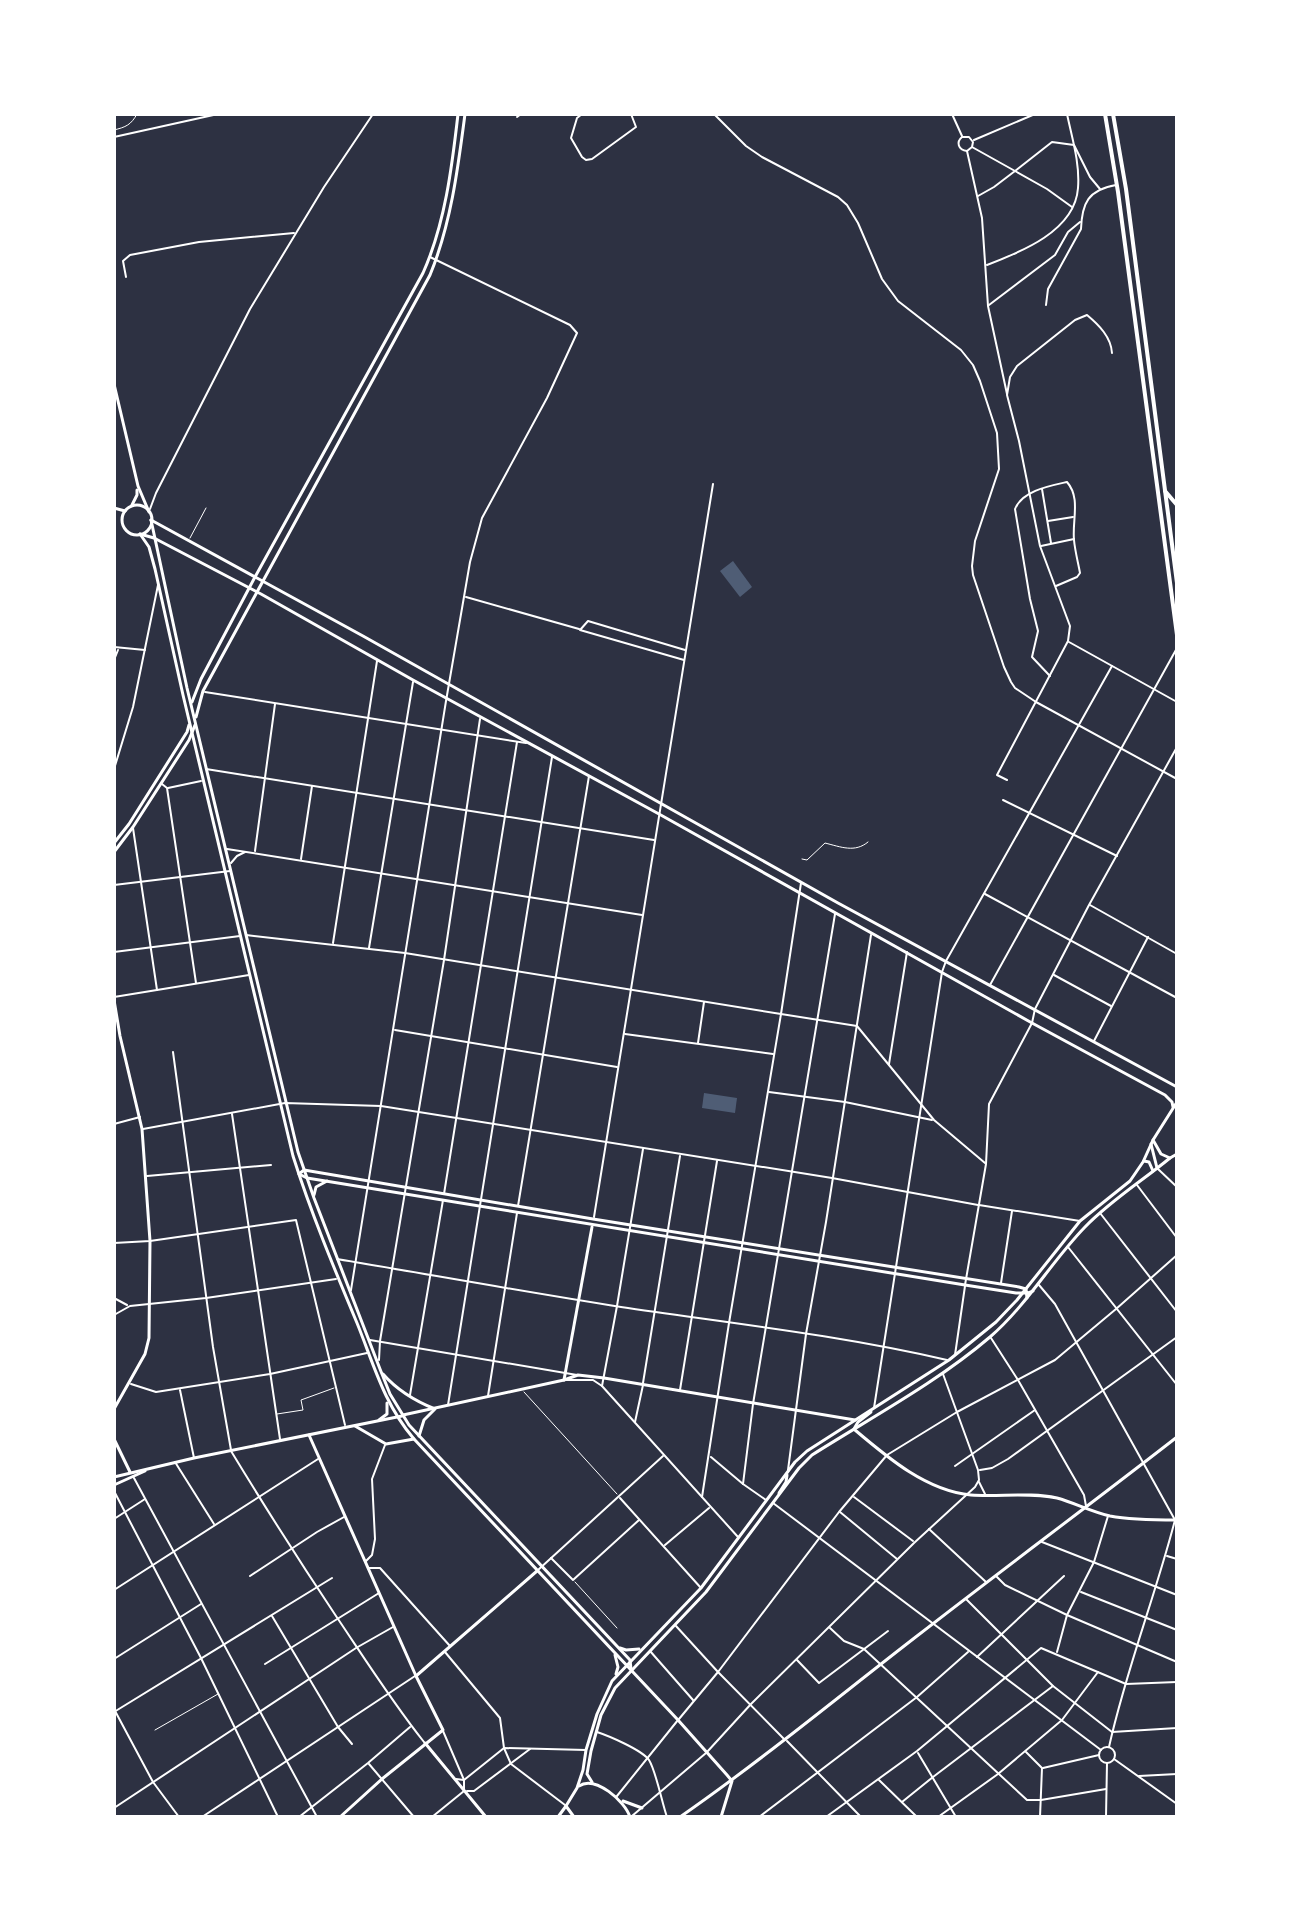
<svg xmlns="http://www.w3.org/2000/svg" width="1291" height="1931" font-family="'Fira Sans',sans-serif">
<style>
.water{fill:#4f5d75}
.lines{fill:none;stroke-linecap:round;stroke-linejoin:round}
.service{stroke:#fff;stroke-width:1}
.minor{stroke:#fff;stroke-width:2}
.tertiary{stroke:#fff;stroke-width:2}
.secondary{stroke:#fff;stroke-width:3}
.primary{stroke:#fff;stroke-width:3}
.trunk{stroke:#fff;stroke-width:3}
.motorway{stroke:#fff;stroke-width:4}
</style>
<rect width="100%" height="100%" fill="#2d3142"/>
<g class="water">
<path d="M733,561L752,587L740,597L720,571Z"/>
<path d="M704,1093L737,1098L735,1113L702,1108Z"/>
</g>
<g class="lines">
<g class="service">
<path d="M114,130C126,127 131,125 137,114"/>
<path d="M190,538L206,508"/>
<path d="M802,859L807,860L825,843C841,847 855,853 868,842"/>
<path d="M524,1392L617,1494"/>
<path d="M277,1414L303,1410L301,1400L334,1388"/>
<path d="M575,1582L617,1628"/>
<path d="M155,1730L218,1694"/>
</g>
<g class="minor">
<path d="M582,114L577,118L571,138L582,157L586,160L592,159L636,127L631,114"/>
<path d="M714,114L746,146L762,157L838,197L847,205L858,223L882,279L898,301L961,350L973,365L980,381L997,433L999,469L975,541L972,566L973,575L1004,667L1011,682L1015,688L1036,702L1177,779"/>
<path d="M952,114L962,136"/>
<path d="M517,117L521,114"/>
<path d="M114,137L218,114"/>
<path d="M974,140L1035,114"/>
<path d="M972,147L967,151C958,150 956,142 962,137H969L973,142L972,147L1015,171L994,187L978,196"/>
<path d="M967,151L982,218L988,306L1007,394"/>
<path d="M1072,207L1047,189L1015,171L1052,142L1074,145L1090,177L1100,189"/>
<path d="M987,265C1021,252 1075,231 1078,188C1080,163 1072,138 1067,114"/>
<path d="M126,277L123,261L130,255L199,242L294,233"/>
<path d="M989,305L1055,255L1068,232L1080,222"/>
<path d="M1046,305L1048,289L1081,229C1082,203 1088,190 1116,185"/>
<path d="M1042,489L1051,543"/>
<path d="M150,509L156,493L250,309L324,187L373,114"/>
<path d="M1048,521L1073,517"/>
<path d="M1041,546L1074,539"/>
<path d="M466,597L579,629"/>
<path d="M1069,642L1177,702"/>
<path d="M114,647L145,650"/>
<path d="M114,660L118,650"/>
<path d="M684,660L580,630L588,621L685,650"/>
<path d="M1050,676L1032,657L1038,631L1030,599L1015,509C1022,491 1049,486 1067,482C1081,498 1072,520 1074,540C1075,551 1078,562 1080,573L1077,577L1056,586"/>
<path d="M114,769L133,707L158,585"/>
<path d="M206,769L654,840"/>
<path d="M1007,780L997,775L1068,641L1070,626L1040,546L1019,441L1007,395L1010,377L1017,366L1075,320L1087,315C1099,325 1111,337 1112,353"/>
<path d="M162,784L167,788L196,983"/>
<path d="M168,788L201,781"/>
<path d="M1003,800L1117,856"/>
<path d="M133,828L157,990"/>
<path d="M227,849L642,915"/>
<path d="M255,851L275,704"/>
<path d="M301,859L312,786"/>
<path d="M231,863L237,856L245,852"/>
<path d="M985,894L1177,998"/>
<path d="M1090,905L1177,954"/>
<path d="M333,943L377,661"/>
<path d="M369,948L413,682"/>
<path d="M1054,975L1111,1006"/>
<path d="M990,985L1177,648"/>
<path d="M114,997L249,975"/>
<path d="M395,1030L617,1067"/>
<path d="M625,1034L773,1054"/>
<path d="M1094,1041L1148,937"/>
<path d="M698,1043L704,1002"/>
<path d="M173,1052L213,1347L231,1450"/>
<path d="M889,1064L907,952"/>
<path d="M769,1092L845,1102L932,1120"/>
<path d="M232,1114L280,1439"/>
<path d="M114,1124L140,1117"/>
<path d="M143,1129L285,1103L381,1106L832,1178L978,1205"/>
<path d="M1158,1169L1177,1187"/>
<path d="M147,1176L271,1165"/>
<path d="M1137,1185L1177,1238"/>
<path d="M444,1194L517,742"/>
<path d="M518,1206L589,776"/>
<path d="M1100,1213L1177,1312"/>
<path d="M114,1243L150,1241L296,1220L345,1425"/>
<path d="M1068,1247L1177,1385"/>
<path d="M337,1259C432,1275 526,1292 621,1307C729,1323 839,1335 947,1360"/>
<path d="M1001,1283L1012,1211"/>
<path d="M1039,1285L1055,1304L1175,1520C1155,1597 1126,1670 1109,1747"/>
<path d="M351,1290L446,701L470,562L482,518L547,398L577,333L570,325L430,257"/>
<path d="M114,1298L127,1305"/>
<path d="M114,1315L130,1306L206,1298L336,1279"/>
<path d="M991,1338L1018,1380L1084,1495L1086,1506"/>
<path d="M955,1355L965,1286"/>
<path d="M379,1360L380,1341L444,960L480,719"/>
<path d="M643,1383L680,1156"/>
<path d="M131,1384L156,1392L270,1374L367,1353"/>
<path d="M602,1386L617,1306L643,1149"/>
<path d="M180,1390L194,1458"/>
<path d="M680,1390L717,1161"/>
<path d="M410,1395L443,1200"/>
<path d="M488,1396L517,1213"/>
<path d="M448,1405L552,757"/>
<path d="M874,1408L942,972L946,961L1112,666"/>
<path d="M711,1457L743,1484L766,1500"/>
<path d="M175,1462L214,1524"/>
<path d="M955,1466L1035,1410"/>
<path d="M788,1470L806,1334L826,1222L871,935"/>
<path d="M980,1470L992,1468L1008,1459L1177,1337"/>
<path d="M979,1482L985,1494"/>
<path d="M743,1484L753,1404L835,914"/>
<path d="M702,1497L729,1323L781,1014L857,1026L934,1120L985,1163"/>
<path d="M854,1497L913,1541"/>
<path d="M773,1503L1101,1750"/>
<path d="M840,1512L897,1559"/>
<path d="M114,1519L145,1499"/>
<path d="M929,1529L986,1582"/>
<path d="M1042,1542L1177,1595"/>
<path d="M665,1545L709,1508"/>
<path d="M1167,1556L1177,1559"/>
<path d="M551,1558L573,1580L639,1520"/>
<path d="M366,1561L372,1555L375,1539L372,1479L385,1445"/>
<path d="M368,1568H380L450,1646"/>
<path d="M250,1576L317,1532L344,1517"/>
<path d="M996,1576L1005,1585L1067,1615L1177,1662"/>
<path d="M114,1590L318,1459"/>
<path d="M1081,1592L1177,1630"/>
<path d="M966,1599L1053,1686L1112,1732L1177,1728"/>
<path d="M272,1616L338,1727L352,1744"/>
<path d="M830,1628L844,1641L864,1649L1027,1800H1041L1106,1789"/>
<path d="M650,1651L693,1700"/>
<path d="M445,1652L500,1718L504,1748L511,1764L565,1805"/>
<path d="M1057,1652L1067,1615L1094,1562L1108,1516"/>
<path d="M977,1657L1064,1576"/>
<path d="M114,1659L201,1604"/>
<path d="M797,1660L819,1683L888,1631"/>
<path d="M265,1664L379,1593"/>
<path d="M114,1709L153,1782L179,1817"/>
<path d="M114,1712L332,1578"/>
<path d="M597,1732C609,1736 642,1750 649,1760C656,1771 662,1803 667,1817"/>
<path d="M787,1741L861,1817"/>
<circle cx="1107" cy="1755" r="8"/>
<path d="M707,1752L751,1704L914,1543L975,1487L979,1480L978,1470L943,1374"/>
<path d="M1026,1752L1042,1768L1040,1817"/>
<path d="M918,1753L956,1817"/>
<path d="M1114,1759L1177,1804"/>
<path d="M369,1764L414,1817"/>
<path d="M1043,1768L1099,1755"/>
<path d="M1139,1776L1177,1774"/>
<path d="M456,1779L464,1780L504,1748L586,1750"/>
<path d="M879,1780L917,1817"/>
<path d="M467,1791H474L530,1749"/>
<path d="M617,1796L678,1720"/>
<path d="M902,1802L933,1777L1053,1686"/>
<path d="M114,1808L356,1648L393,1627"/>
<path d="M114,1815L115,1817"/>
<path d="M299,1817L368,1763L410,1727"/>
<path d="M759,1817L917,1697L968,1652"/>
<path d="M826,1817L917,1751L1041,1648L1126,1684L1177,1682"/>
<path d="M938,1817L998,1774L1062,1720L1098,1672"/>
<path d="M1106,1817L1107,1763"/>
</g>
<g class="tertiary">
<path d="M205,692L526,743"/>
<path d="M114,885L230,871"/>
<path d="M246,935L405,953L781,1014L801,883"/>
<path d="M114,952L240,936"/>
<path d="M979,1205L1080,1221"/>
<path d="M594,1217L713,484"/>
<path d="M965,1285L986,1164L989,1104L1032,1023L1035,1009L1089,905L1177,747"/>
<path d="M370,1340L577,1375"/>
<path d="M566,1380H593L602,1386L738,1537"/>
<path d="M635,1422L643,1385"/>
<path d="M231,1451C265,1507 300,1562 336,1616C365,1659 392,1702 424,1742"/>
<path d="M134,1478L317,1817"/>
<path d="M114,1491L201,1658L278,1817"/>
<path d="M620,1498L701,1588"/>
<path d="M538,1570L663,1456"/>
<path d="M676,1626L718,1672L785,1740"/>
<path d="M679,1719L718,1672L839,1512L887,1455L957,1412L1055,1360L1116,1309L1177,1255"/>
<path d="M632,1816L706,1753"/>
<path d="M202,1817L415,1676"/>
<path d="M432,1817L464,1791V1780L443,1731"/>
</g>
<g class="secondary">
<path d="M114,1000L120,1036L142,1129L150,1241L149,1338L145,1354L114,1409"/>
<path d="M1027,1298L1026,1289L1019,1287L593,1219L304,1170L299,1174L307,1178L965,1285L1016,1293C1022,1293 1028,1294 1033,1291"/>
<path d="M564,1380L592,1227"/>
<path d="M403,1415L564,1380L578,1375L604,1378L855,1420"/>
<path d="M855,1430C888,1458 927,1491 971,1495C1000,1497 1029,1492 1057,1498C1075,1503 1092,1512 1110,1516C1131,1520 1155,1520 1177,1520"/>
<path d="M309,1435L416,1676L443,1730L382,1779L340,1817"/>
<path d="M114,1439L130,1472"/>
<path d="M416,1676L537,1571"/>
<path d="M425,1743L486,1817"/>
<path d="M558,1817L566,1806"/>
<path d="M680,1817C762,1760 838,1697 917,1636C1003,1569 1091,1504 1177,1437"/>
</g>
<g class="primary">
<path d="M114,384L138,486L149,512"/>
<path d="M132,505L137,495V490"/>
<circle cx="137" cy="520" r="15"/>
<path d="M114,508L125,511"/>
<path d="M151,520L187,688L298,1152L314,1198L380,1369L390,1394L409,1425L630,1660L631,1669"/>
<path d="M151,520L363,636L838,903L1177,1087"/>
<path d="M140,534L149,547L155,569L183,695L293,1156C311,1213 334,1268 357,1323C374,1365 384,1404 414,1439L678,1720L727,1775L732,1781L721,1817"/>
<path d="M140,534L154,538L261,594L413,680L659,814L1032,1023L1165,1095L1172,1102L1173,1107"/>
<path d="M192,702L201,679L255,577"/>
<path d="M196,717L203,691L263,581"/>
<path d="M114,843L129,824L187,732L189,725"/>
<path d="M114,852L133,827L189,740L195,725"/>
<path d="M1177,1102L1153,1140L1161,1154L1170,1158L1177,1154"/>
<path d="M1151,1144L1157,1168"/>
<path d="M1144,1161L1149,1162L1153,1171"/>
<path d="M314,1195L316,1187L327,1181"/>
<path d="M383,1374C397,1390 415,1401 435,1409L424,1420L419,1436"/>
<path d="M379,1420L387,1414V1403"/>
<path d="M355,1426L386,1444L414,1439"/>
<path d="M854,1429L858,1422L871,1412"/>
<path d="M114,1477L194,1458L402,1416"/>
<path d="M114,1485L145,1471"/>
<path d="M779,1493L786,1482L787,1475"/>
<path d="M620,1648L626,1650L639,1649"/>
<path d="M615,1655L618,1667L616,1674"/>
<path d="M592,1782L587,1774L591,1751L601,1715L615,1688L706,1592L799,1468L812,1455C872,1417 936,1383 990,1337C1027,1305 1051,1262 1085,1227C1110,1201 1142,1181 1170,1158"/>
<path d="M579,1786C595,1775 625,1801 630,1817"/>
<path d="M623,1801L642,1808"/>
<path d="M574,1817L566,1806L577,1788L583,1770L586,1750L597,1714L612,1681L701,1588L795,1462L807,1451L949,1360L996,1322L1017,1300L1080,1221L1130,1181L1143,1162L1153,1140"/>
</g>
<g class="trunk">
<path d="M255,577L423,273C445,224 452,167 458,114"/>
<path d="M263,581L430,275C451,224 458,168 465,114"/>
</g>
<g class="motorway">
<path d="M1105,114L1118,192L1177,635"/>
<path d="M1113,114L1126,189L1177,583"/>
<path d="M1165,491L1177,505"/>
</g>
</g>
<rect width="1291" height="1931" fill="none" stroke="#ffffff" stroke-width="232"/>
</svg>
